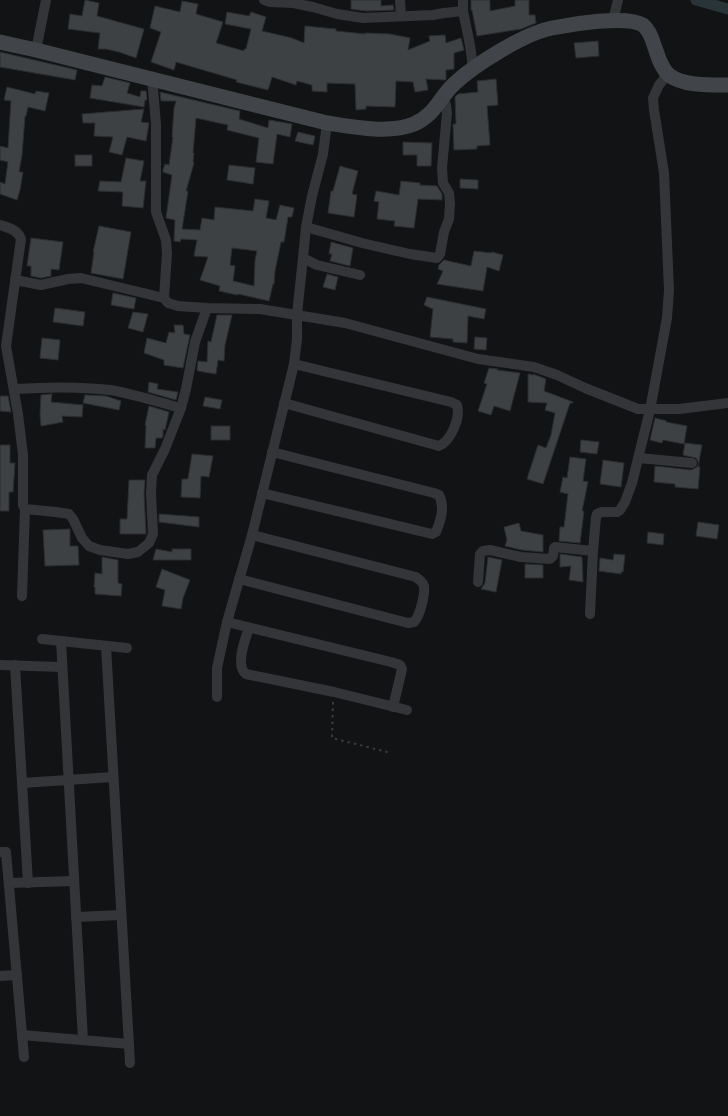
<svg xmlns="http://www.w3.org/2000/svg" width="728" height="1116" font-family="'Nunito Sans',sans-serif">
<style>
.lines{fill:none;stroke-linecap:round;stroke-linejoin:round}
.canal{stroke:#283438;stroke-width:11}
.building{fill:#3e4144;stroke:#2c2d30;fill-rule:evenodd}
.path{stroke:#393d40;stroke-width:2;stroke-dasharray:2.5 4;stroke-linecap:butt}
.street{stroke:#333539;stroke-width:10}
.secondary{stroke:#414549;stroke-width:15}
</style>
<rect width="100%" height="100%" fill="#121314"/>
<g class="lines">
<path class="canal" d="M696,0L728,9"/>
</g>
<g class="building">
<path d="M85,0L99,3L97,16L144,29L136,58L119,52L106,49H98L100,33L68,29L70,14L82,16Z"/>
<path d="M351,0H381V6L393,5L394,10L366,11L351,9Z"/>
<path d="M471,0H490V11L515,6V0H529V15H535L536,23L521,29L477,36L472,10H471Z"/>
<path d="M182,1L198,4L196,14L223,22L216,43L244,51V49H246L251,29L225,24L227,12L249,16L251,12L266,17L262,31L292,38L304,43L305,26L336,29V31L365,34V33L390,34L410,38L408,50L430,41L429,36L445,35L446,43L461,38L464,50L454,53V69L446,70V79L445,80L426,79L428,90L415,92L413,82L396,81L395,107L366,106V109L356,110L355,84L327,83V92L312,91V85L297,81L296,85L272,77L268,90L236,82L237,80L176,62L174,70L151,62L161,32L150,28L155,6L180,12Z"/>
<path d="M598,41L599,56L576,58L574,43Z"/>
<path d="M0,52L77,70L75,80L0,67Z"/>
<path d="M105,77L130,83L127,93L140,97L141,91H146L147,100H145L144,107L90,98L92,85L102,86Z"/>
<path d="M496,79L498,105L487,106L490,145L477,146V149L454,150L453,124H456L455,97L458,94L478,92L477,81Z"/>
<path d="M7,87L35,94L36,91L49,93L45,111L28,107L26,116H25L22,155L19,172H23L20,190L17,200L0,194V182L5,184L8,162L0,160V146L8,148L11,101L4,100Z"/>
<path d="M160,92L240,111L239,119L268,128L269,120L292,124L290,137L277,134L273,164L256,162L259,138L227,130L228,125L196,118L193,153H194L193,162L194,163L186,191H188L182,229L200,230L202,218L214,220L215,207L253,211L255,199L269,201L266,218L276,220L280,205L294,208L292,217H288L284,242H281L275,271L274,284H273L269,301L238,294L237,295L219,291L220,286L200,280L208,257L194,256L197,240L181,239L180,242L174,241L175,220L166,218L172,175L163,172V170L165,164L169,165L173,137H172L174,108L176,101H161ZM232,248L257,251L255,260L254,286L233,281L235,266L230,265Z"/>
<path d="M144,109L141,122L149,123L146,141L127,137L122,155L109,152L113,137L94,136L95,123H83L82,114Z"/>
<path d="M298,132L315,136L313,145L295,141Z"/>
<path d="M403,142L432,143L431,166H417V155H403Z"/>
<rect x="75" y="155" width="17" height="11"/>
<path d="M126,158L144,161L140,181H146L143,208L122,206L123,192L98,191L100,181L121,182Z"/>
<path d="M229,165L255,168L253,184L227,180Z"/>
<path d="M340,166L358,171L352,194L357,195L354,217L328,213L331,191H333Z"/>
<path d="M460,179L478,180V189L460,188Z"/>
<path d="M401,181L420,183V185L437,186L442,194V200L418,199L414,228L394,226L395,221L377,219L379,202L374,201L376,191L399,195Z"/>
<path d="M99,226L131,232L123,279L91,273L94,252H93Z"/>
<path d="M31,238L63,242L59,270L51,269V276L41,278L31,276V266H27Z"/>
<path d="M331,242L353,248L350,266L330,261L332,254H329Z"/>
<path d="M474,251L491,253L492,252L503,255L499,271L487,267L483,291L437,284L443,271L438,269L439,265L444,260L471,266Z"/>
<path d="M327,274L338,277L335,290L323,287Z"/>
<path d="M113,293L136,298L134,309L111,305Z"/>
<path d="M427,297L486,309L484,319L468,316L467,343L453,342V339L430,337L433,309L424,305Z"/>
<path d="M55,308L85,312L83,326L53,322Z"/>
<path d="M133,312L148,314L143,332L128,328Z"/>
<path d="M217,315H232L225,345L224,361L218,360L216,374L198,371L197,370L198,361L207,362L208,341L211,342Z"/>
<path d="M174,325H183L184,334L190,335L183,368L164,365V360L144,353L147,338L166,343L169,332L175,333Z"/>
<path d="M475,337L487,338L486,350L474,349Z"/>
<path d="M42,338L60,340L58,360L40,358Z"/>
<path d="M489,368L498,369L497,370L520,373L510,411L494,406L491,415L478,411L487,384L484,383Z"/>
<path d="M528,374L533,375V374L546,379L544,391L573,402V403H570L543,484L527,479L538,445L546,448L551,435L555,413L545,410L547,403L528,402Z"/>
<path d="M149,382L158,384L157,389L178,392L176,400L148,392Z"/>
<path d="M52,394L51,402L83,405L82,417L62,416L63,422L41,426L40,414L41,395Z"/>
<path d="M85,395L106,396L121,401L119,410L83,403Z"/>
<path d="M0,396H8L11,412L0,411Z"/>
<path d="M205,397L222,400L220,409L203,406Z"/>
<path d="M149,406L169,412L165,430L163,429V436L162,438H156L155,448H145L146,426L145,425Z"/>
<path d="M655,418L667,421L666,422L687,426L684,444L663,440L662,443L650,440Z"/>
<rect x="211" y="426" width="19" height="14"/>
<path d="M581,440L599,442L597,454L580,452Z"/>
<path d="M685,443L702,445L698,467H700L698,489L675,487V484L654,482L655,466L691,470L697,467L699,463L696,458L683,455Z"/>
<path d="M0,445H10V463H15L13,492H9V511H0Z"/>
<path d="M192,454L213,456L209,477L201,476L200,498L181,497L182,479H188Z"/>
<path d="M570,457L586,459L583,481L588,482L582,511H584L580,543L559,541L560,527H564L568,494L560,492L563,477L567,478Z"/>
<path d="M603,460L624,463L621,487L600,484Z"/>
<path d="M129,480H145L144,493L146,534H120V519H127Z"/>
<path d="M159,514L199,517V527L159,522Z"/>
<path d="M698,522L719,525L717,539L696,536Z"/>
<path d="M519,523L521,531L543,535V552L522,550L505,546L507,540L504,527Z"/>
<path d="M70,529V546H78L79,565L45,566L43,530Z"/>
<path d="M648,532L664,534L663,545L647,543Z"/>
<path d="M156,549L172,552V549H191V560H153Z"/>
<path d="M560,554L582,557L583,582L569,580L571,566L560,567Z"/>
<path d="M614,554L625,555L623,572H621V574L599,571L600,558L613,560Z"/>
<path d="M102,557L118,560V583L122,584L121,596L95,594V587H94L95,573L102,574Z"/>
<path d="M488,557L502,560L496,592L481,589L485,583Z"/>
<path d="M525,564L543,565V578H525Z"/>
<path d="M162,569L190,580L183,598L181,609L162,606L165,590L156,587Z"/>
</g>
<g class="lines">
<path class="path" d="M333,702L332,738L391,753"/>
<g class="street">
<path d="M264,0L270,2L293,3L313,7L337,14L363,18L433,15L444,13L463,11"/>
<path d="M400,0L401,16"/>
<path d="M463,0V11L470,45L473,68"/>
<path d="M613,20L618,0"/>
<path d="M36,50L46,0"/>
<path d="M152,78L156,124V212L166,240L167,253L164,298L168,303L178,306L207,308L260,309L345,323L478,359L534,367L557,375L585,388L638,409H679L728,403"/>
<path d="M327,123L323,154L312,196L306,227L362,243L410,254L437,258L440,254L444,232L449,219L450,204L449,193L443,183L442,168L447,113L446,105L443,97"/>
<path d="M0,225C9,228 18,230 21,239L6,346L18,414L23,455V505L25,509L56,512L69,514L73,519L82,538L89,546L100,550L128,554L138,552L149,543L153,534L151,493L152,475L165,449L181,408L186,389L195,342L207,308"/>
<path d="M306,227L303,258L317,265L360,275"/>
<path d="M15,280L41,285L68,279L81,278L164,298"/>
<path d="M14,389C46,387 78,386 110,390C134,394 158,402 181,408"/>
<path d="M284,403L439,446C451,441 461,417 457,405L451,402L294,364"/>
<path d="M639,458L692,463"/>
<path d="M262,493L432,534L436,532C441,520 445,507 439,495L434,493L272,452"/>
<path d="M239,579L408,623L414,622C420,616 425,595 424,586C423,582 419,580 416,577L252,535"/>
<path d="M478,582L480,554L483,551L490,550L521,557L550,559L553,556L554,548L555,547L593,551"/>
<path d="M22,596L25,509"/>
<path d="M590,614L593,551L596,517L597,514L602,512H617L620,510L625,502L632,483L650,410L667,318L669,290L664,173L654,110L653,98L659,85L668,74"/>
<path d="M227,622L391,662L400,665L402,669L393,707"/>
<path d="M249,628C245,639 235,666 246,674L334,692L407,710"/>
<path d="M42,639L127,648"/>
<path d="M61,641L83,1040"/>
<path d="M106,646L130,1063"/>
<path d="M0,665L62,667"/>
<path d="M15,665L28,883"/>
<path d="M217,697V668L227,622L252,535L294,364L297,339V314L303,258"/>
<path d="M22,783L113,777"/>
<path d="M0,852H6L24,1057"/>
<path d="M9,883L74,881"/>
<path d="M76,917L121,915"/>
<path d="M0,976L17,975"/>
<path d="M22,1035L129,1044"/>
</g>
<path class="secondary" d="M0,42L36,50L327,123C352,127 390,134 414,124C435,115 439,98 454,84C474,65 525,33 552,28C571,24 627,15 643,25C649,30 652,38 654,45C658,55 660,67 669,75C682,86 712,85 728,85"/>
</g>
</svg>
